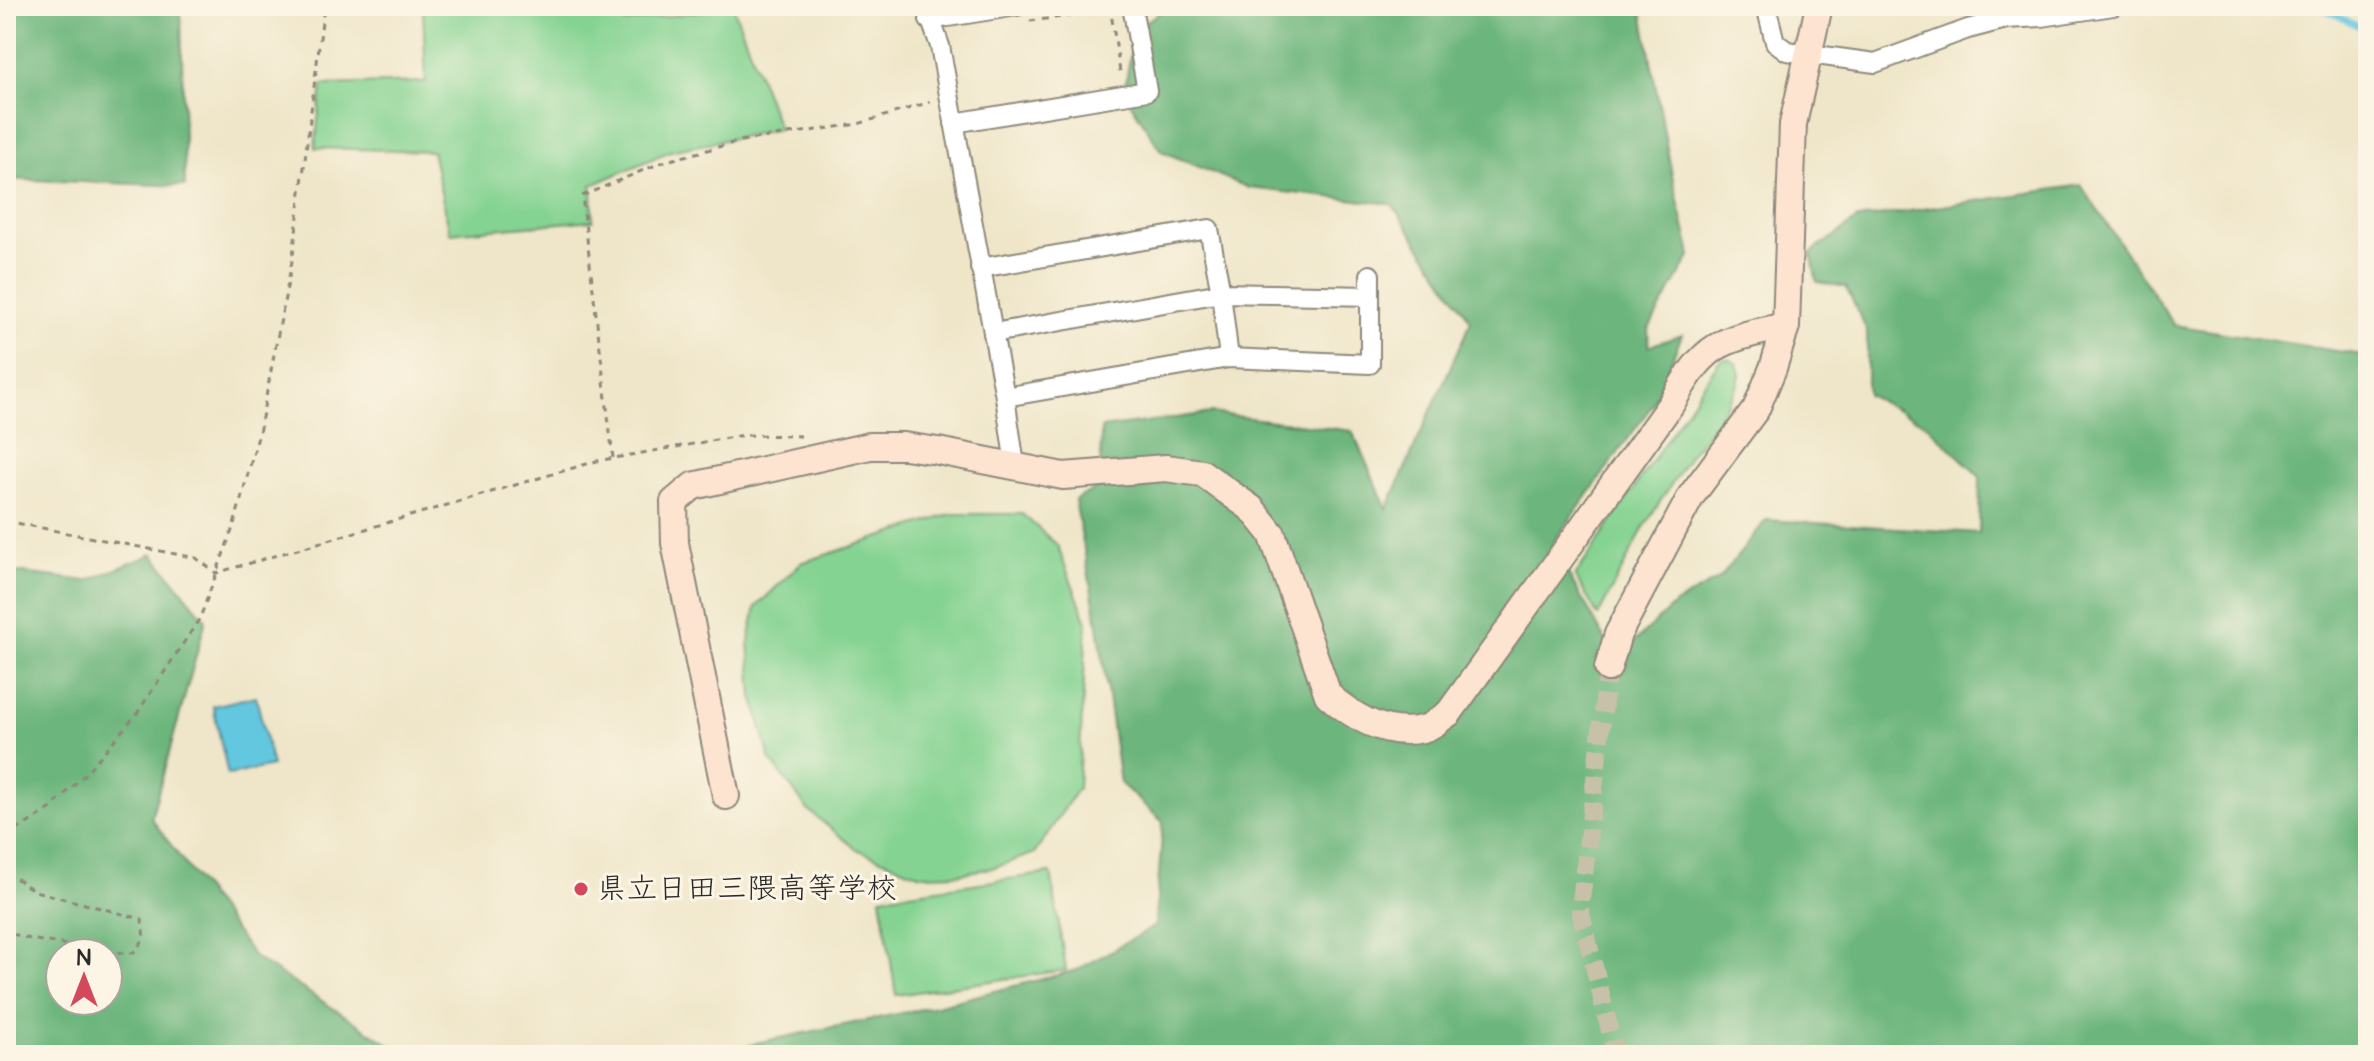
<svg xmlns="http://www.w3.org/2000/svg" width="2374" height="1061" font-family="'Architects Daughter','Klee One',sans-serif">
<style>
.green{fill:#85d392;stroke:#587f5e;stroke-width:2}
.forest{fill:#6cb57c;stroke:#4c7054;stroke-width:2;fill-rule:evenodd}
.water{fill:#62c7df;stroke:#467985;stroke-width:2}
.lines{fill:none;stroke-linecap:round;stroke-linejoin:round}
.stream{stroke:#62c7df;stroke-width:6}
.street-tunnel{stroke:#c8c1a9;stroke-width:18;stroke-dasharray:18 9;stroke-linecap:butt}
.street-casing{stroke:#8d887a;stroke-width:22}
.secondary-casing{stroke:#8d887a;stroke-width:30}
.path{stroke:#8d887a;stroke-width:3;stroke-dasharray:6 6;stroke-linecap:butt}
.street{stroke:#fff;stroke-width:18}
.secondary{stroke:#fde4d1;stroke-width:26}
.poi-dot{fill:#d1495b;stroke:#fcf5e5;stroke-width:3}
.labels{text-anchor:middle;dominant-baseline:central;stroke-width:6;stroke-linejoin:round;paint-order:stroke}
.poi-label{font-size:30px;fill:#2b2b2b;stroke:#fcf5e5;text-anchor:start}
</style>
<rect width="100%" height="100%" fill="#fcf5e5"/>
<filter id="ink" filterUnits="userSpaceOnUse"><feTurbulence type="fractalNoise" baseFrequency=".0125" numOctaves="2"/><feDisplacementMap in="SourceGraphic" scale="16" xChannelSelector="R" yChannelSelector="G"/><feConvolveMatrix kernelMatrix="1 2 1 2 8 2 1 2 1" color-interpolation-filters="sRGB"/></filter>
<filter id="wash" filterUnits="userSpaceOnUse"><feTurbulence type="fractalNoise" baseFrequency=".006" numOctaves="4" result="noise"/><feDisplacementMap in="SourceGraphic" scale="32" xChannelSelector="R" yChannelSelector="G"/><feGaussianBlur stdDeviation="1.8" result="paint"/><feColorMatrix in="noise" values="0 0 0 0 0 0 0 0 0 0 0 0 0 0 0 0 0 1.4 0 .05"/><feComposite in="paint" operator="in"/></filter>
<g filter="url(#wash)">
<rect width="100%" height="100%" fill="#efe6c9"/>
<g class="green">
<path d="M423,6H618L624,23L733,6L779,129L670,151L592,185L593,220L450,233L432,151L315,148L322,85L426,82Z"/>
<path d="M621,6H662L664,13L626,21Z"/>
<path d="M1728,359L1737,364L1740,375L1737,387L1716,424L1691,453L1644,527L1598,616L1575,576L1720,360Z"/>
<path d="M952,514H1022L1057,545L1087,622L1078,788L1035,853L996,867L958,874L921,875L856,849L808,810L770,759L753,696L749,641L756,607L801,563Z"/>
<path d="M1051,873L1066,970L896,995L881,897Z"/>
</g>
<g class="forest">
<path d="M6,6H185L181,10L185,186L6,179Z"/>
<path d="M1169,6H1641L1672,175L1691,255L1648,330L1649,346L1682,335L1653,404L1552,545L1616,659L1675,604L1721,577L1766,520L1979,533L1980,477L1926,424L1867,395V331L1846,287L1817,282L1811,253L1858,219L2081,185L2174,325L2368,356V1055H723L756,1043L936,1006L1077,970L1155,926L1163,822L1120,783L1098,625L1075,500L1100,486L1101,428L1211,413L1352,431L1387,509L1471,321L1392,204L1249,188L1161,151L1124,92L1135,29Z"/>
<path d="M153,554L206,620L151,818L255,958L406,1055H6V571L87,581ZM60,953H108V1001H60Z"/>
</g>
<path class="water" d="M256,696L272,766L228,775L213,706Z"/>
<g class="lines">
<path class="stream" d="M2318,6L2368,31"/>
</g>
</g>
<g filter="url(#ink)">
<g class="lines">
<path class="street-tunnel" d="M1608,668L1580,910L1616,1055"/>
<defs>
<g id="street">
<path d="M926,6L940,46L1005,397L1015,465"/>
<path d="M1766,6L1775,42L1787,51L1875,63L1968,29L2006,19L2042,17L2113,6"/>
<path d="M929,20L1017,6"/>
<path d="M954,123L1147,91L1132,6"/>
<path d="M980,268L1209,229L1221,293L1229,358"/>
<path d="M993,333L1221,293L1370,296"/>
<path d="M1005,397L1229,358L1370,364V275"/>
</g>
<g id="secondary">
<path d="M1608,668L1618,634L1691,496L1756,409L1773,368L1786,326L1793,124L1819,6"/>
<path d="M726,796L675,543L674,502L693,486L870,446H904L938,451L1063,476L1166,468L1202,473L1252,509L1272,534L1328,695C1353,717 1387,737 1422,729C1431,728 1441,718 1449,713L1671,404C1706,342 1719,340 1786,326"/>
</g>
</defs>
<use href="#street" class="street-casing"/>
<use href="#secondary" class="secondary-casing"/>
<g class="path">
<path d="M1110,6L1120,72"/>
<path d="M1030,21L1111,11"/>
<path d="M613,458L582,196L663,162L740,141L858,124L930,102"/>
<path d="M6,521L196,558L216,573L597,461L744,435L803,436"/>
<path d="M6,837L50,809L84,775L136,715L200,618L234,525L259,433L293,256L324,6"/>
<path d="M6,872L35,891L142,919L144,939L133,953L96,952L91,949L30,939L6,932"/>
<path d="M6,1037L15,1055"/>
</g>
<use href="#street" class="street"/>
<use href="#secondary" class="secondary"/>
</g>
</g>
<circle class="poi-dot" cx="581" cy="889" r="8"/>
<g class="labels">
<g class="poi-label">
<text x="597" y="889">県立日田三隈高等学校</text>
</g>
</g>
<rect width="2374" height="1061" fill="none" stroke="#fcf5e5" stroke-width="32"/>
<g transform="translate(84 977)"><circle r="38" fill="#fcf5e5" stroke="#a8a49b" stroke-width="2"/>
<path d="M0-6L14 30L0 20L-14 30Z" fill="#d1495b"/>
<text y="-12" font-size="22" font-weight="bold" text-anchor="middle" fill="#2b2b2b">N</text>
</g>
</svg>
